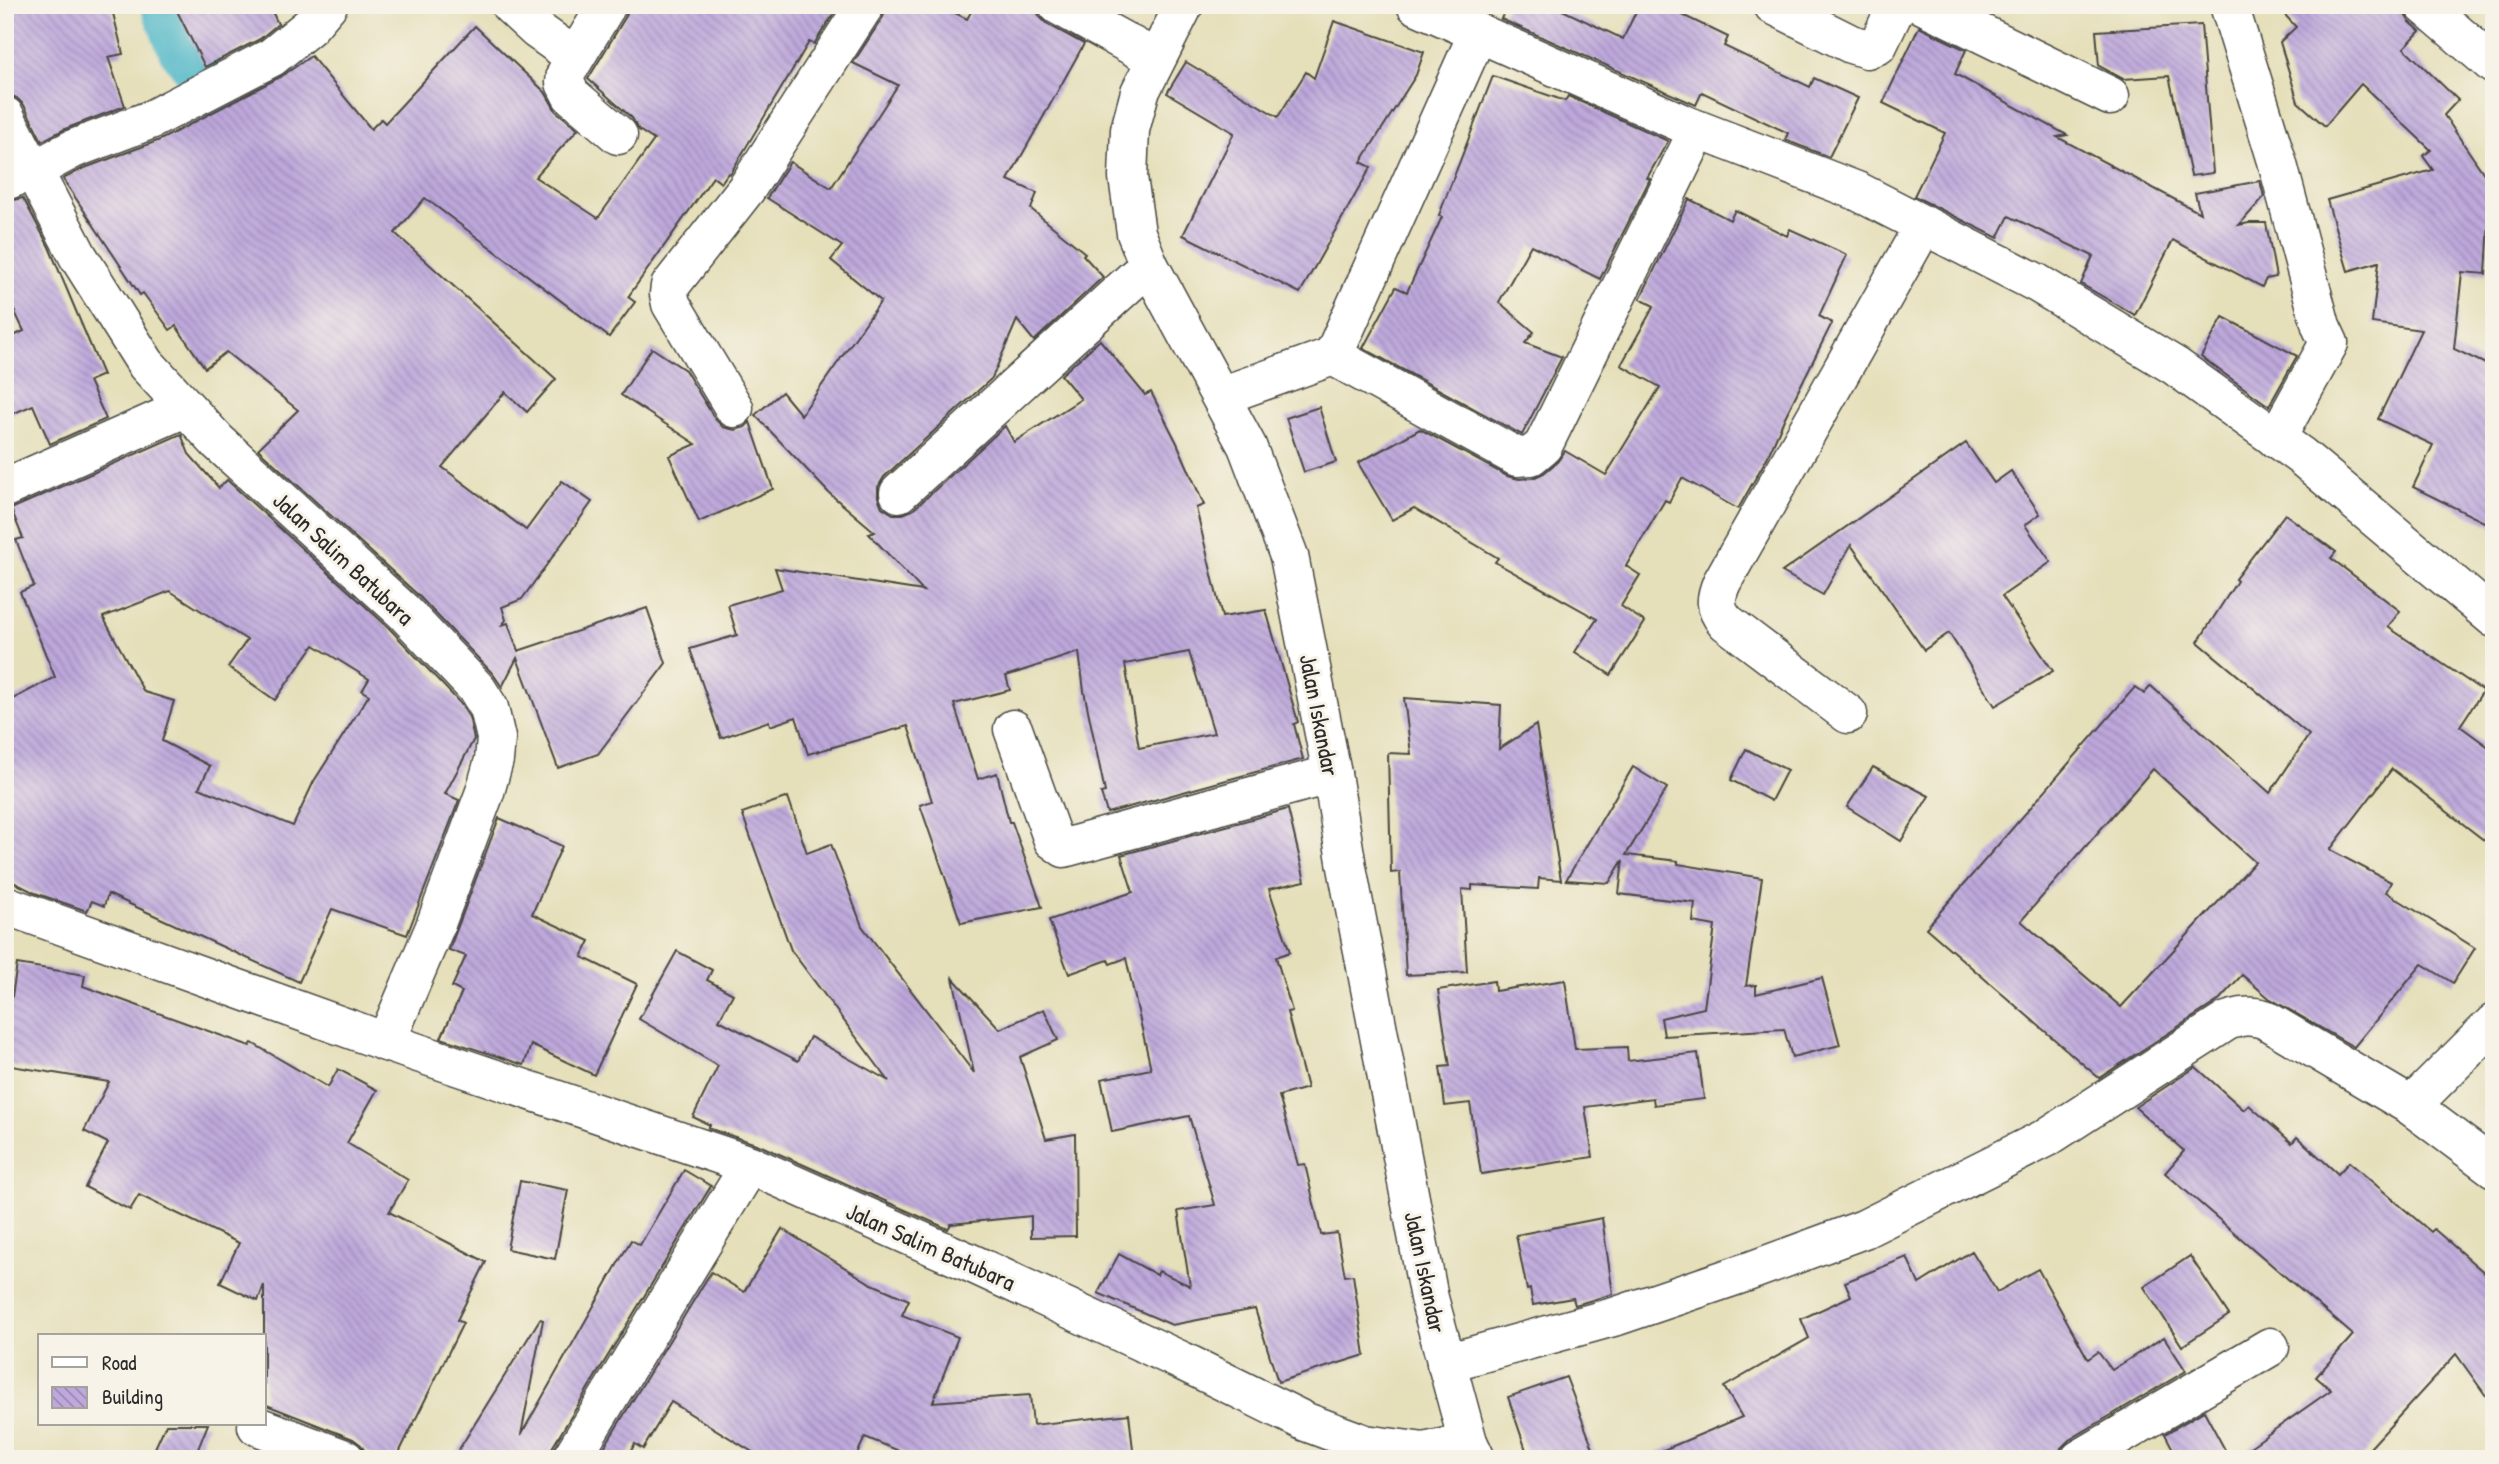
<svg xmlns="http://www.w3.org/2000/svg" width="2499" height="1464" font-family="'Patrick Hand',sans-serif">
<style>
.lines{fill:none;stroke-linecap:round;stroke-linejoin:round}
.canal{stroke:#49b5c7;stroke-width:47}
.building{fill:url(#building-back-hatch);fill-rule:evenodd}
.minor-casing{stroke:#474640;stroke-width:41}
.minor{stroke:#fff;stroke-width:38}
.labels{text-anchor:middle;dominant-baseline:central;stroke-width:6;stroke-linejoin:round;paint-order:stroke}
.street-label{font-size:24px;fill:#2b2b2b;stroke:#f7f3e8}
</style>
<defs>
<pattern id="building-back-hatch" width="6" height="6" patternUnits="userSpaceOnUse" patternTransform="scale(1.75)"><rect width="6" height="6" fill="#bea8dc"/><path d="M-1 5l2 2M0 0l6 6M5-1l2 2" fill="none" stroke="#9b89b3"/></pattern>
</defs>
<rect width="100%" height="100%" fill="#f7f3e8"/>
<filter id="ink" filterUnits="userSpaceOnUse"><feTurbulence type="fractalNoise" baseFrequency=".0143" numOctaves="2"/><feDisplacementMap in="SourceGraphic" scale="14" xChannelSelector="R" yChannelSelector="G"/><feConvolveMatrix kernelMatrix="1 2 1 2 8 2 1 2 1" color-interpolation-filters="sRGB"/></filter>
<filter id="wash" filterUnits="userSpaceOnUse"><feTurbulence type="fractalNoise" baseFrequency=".00686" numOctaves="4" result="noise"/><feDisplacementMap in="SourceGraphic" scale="28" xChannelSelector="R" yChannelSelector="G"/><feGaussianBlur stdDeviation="1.57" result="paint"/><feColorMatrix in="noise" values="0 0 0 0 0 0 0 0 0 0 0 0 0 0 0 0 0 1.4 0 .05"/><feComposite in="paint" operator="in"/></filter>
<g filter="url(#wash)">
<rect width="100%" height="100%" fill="#e5dfba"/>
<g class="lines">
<path class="canal" d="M164,5L181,48L222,101L273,151"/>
</g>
<g id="blocks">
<g class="building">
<path d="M5,5H111L123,54L108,57L125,106L65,129L42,141L24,105L17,98L5,93Z"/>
<path d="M174,5H269L278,24L260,39L205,67Z"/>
<path d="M629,5H839L814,44L809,42L730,174L728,173L721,183L713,177L628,297L635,302L609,337L425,198L395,233L556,379L527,412L505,392L442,467L526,530L562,481L592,502L522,599L502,607L506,620L502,625L508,623L518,651L647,608L666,663L598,754L558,768L517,658L502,687L493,674L418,595L258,449L298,410L226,352L205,368L176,326L170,330L143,293L140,295L63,179L82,169L160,140L282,76L311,56L371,129L381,119L385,123L475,26L545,92L556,111L578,129L535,177L598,218L654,140L639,130L632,118L588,79L626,16Z"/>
<path d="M887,5H939L967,19L975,5H1036L1039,16L1047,24L1084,44L1008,180L1037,193L1031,209L1085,253L1083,255L1103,277L1034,341L1017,320L992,378L884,477L878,487V497L882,507L893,514H903L913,510L1005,426L1014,442L1081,399L1061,375L1100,340L1145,395L1151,392L1177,443L1204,505L1196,508L1222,617L1266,610L1298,722L1294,724L1303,759L1107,813L1101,793L1105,792L1084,691L1079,652L1006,676L1010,690L954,704L978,779L997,773L1009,822H1012L1042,907L961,923L920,805L932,801L908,726L808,754L796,717L770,726L769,721L721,738L690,649L737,635L728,605L782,589L775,568L923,591L869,534L875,532L829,493L755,415L782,392L801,415L881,301L831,260L842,246L767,198L790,162L831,188L898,85L853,63L883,17ZM1189,652L1214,733L1139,748L1125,664Z"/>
<path d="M1507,5H1552L1623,39L1639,5H1662L1728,37L1724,46L1810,87L1814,78L1858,98L1829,157L1785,140L1788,133L1702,92L1696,105L1501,19Z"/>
<path d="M2276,5H2403L2404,13L2409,21L2420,31L2404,48L2458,100L2444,115L2493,187L2491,188L2486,274L2462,272L2454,349L2494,368V527L2413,487L2433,445L2378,419L2421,330L2372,323L2379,262L2348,271L2327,200L2433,170L2423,156L2431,150L2361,84L2325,126L2298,102L2280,42L2296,27Z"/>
<path d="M1334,21L1424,52L1416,75L1361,162L1371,167L1300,293L1183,235L1234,133L1167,93L1186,62L1278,117L1306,72L1314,78Z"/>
<path d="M2201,25L2213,173L2191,176L2169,76L2123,79L2099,66L2096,31Z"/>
<path d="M1919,27L1966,50L1955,74L2067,135L2057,137L2200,213L2195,193L2260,181L2264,197L2239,225L2249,223H2266L2276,277L2266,279L2262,287L2173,240L2135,315L2081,284L2093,256L2009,216L1998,238L1914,196L1945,133L1883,103Z"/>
<path d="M1493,76L1565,101L1568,96L1668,141L1647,178L1650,179L1600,279L1531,245L1499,302L1534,332L1525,343L1562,357L1522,435L1363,348L1396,287L1407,292L1442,217L1439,215Z"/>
<path d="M23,198L49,247L103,375L89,381L106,419L50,444L33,405L5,417V340L24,331L5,291V202Z"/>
<path d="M1689,199L1730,220L1735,210L1787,236L1790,229L1847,255L1819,316L1832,323L1785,417L1768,456L1738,509L1682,478L1669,502L1665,500L1626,566L1640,575L1621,606L1645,622L1611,675L1575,652L1597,619L1495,562L1498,558L1414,508L1392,520L1358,463L1420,429L1507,476L1519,479L1533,478L1544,473L1557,462L1565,451L1606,475L1660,387L1621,365L1654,306L1640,299Z"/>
<path d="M2223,317L2297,356L2269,406L2201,357Z"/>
<path d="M652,348L685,370L715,419L723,427L735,430L745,427L750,422L773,489L699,522L669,456L696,444L621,395Z"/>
<path d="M1319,407L1336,462L1304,472L1286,418Z"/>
<path d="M181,434L189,454L219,488L227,480L388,627L460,703L469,717L474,739L445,794L459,800L407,935L332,909L299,982L108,894L104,906L92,901L87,911L35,893L5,878V703L55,677L20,592L34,586L16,540L23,538L11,509ZM170,591L247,640L228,667L275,700L314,645L369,679L362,691L369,695L314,781L293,826L199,788L210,766L162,741L174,701L144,692L103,617Z"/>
<path d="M1966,443L1994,483L2011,471L2040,514L2025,525L2051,562L2002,596L2053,671L1995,706L1949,633L1924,650L1851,545L1823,595L1782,572Z"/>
<path d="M2285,514L2336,552L2331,558L2400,611L2388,627L2483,691L2460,726L2494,751V848L2392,769L2330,850L2391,882L2386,892L2475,948L2453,983L2422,964L2354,1047L2269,998L2242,975L2218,1001L2099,1078L1926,928L2135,687L2144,694L2151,686L2270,793L2309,735L2198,642L2237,581L2235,579ZM2153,769L2255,862L2121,1007L2021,921Z"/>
<path d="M1404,698L1501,705L1499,749L1536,725L1561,880L1539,878L1538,889L1472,885V890L1462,889L1467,972L1406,975L1400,872L1391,873L1388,753L1411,754Z"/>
<path d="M1746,749L1787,770L1771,801L1731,780Z"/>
<path d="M1633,767L1667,788L1626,855L1678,861V864L1762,878L1746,986L1756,985V994L1822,978L1840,1045L1792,1057L1784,1029L1664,1036L1661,1018L1704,1008L1715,926L1693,922L1695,903L1619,894L1623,860L1609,883L1566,880Z"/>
<path d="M1873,767L1929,796L1901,841L1847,807Z"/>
<path d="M788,797L807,853L831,844L862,926L974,1073L953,978L1000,1029L1044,1009L1058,1040L1020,1057L1046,1139L1075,1134L1076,1236L1031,1237V1216L951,1224L948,1229L759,1145L708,1128L710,1125L693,1117L718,1066L639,1019L677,951L712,970L707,980L733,994L719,1020L798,1061L810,1037L889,1081L791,950L752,841L742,813Z"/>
<path d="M1288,809L1305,881L1269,889L1290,952L1276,957L1292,1011L1287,1012L1307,1088L1279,1096L1298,1165L1305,1164L1321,1235L1337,1233L1345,1276L1353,1275L1365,1355L1278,1382L1255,1309L1172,1325L1098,1293L1119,1254L1157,1275L1159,1271L1190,1286L1178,1211L1215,1205L1189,1116L1112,1132L1101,1079L1151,1069L1126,958L1110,964L1108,960L1069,974L1049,920L1133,892L1121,855Z"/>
<path d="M499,818L562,846L532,914L590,941L582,957L637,984L594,1075L531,1045L524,1065L441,1038L462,992L452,987L466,956L449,950Z"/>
<path d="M17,964L85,975L83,986L250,1046L252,1043L328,1087L338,1069L377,1090L347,1143L408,1180L389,1212L486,1262L457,1320L463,1323L396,1459H380L364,1450L361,1445L353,1439L264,1404V1285L258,1301L220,1283L239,1243L139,1195L130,1210L85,1187L108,1143L84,1131L109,1082L5,1065V1041Z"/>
<path d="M1565,980L1575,1049L1627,1047L1628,1061L1698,1053L1704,1099L1654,1105L1653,1098L1585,1107L1593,1157L1481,1174L1470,1103L1445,1106L1440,1067L1450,1066L1438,990L1494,981L1495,991Z"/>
<path d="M2196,1067L2244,1110L2249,1105L2292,1143L2297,1137L2338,1174L2349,1162L2431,1232L2434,1229L2494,1281V1407L2456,1354L2360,1459H2233L2331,1390L2316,1377L2353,1335L2165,1173L2184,1151L2135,1107Z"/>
<path d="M684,1170L711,1186L552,1448L549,1459H453L540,1319L543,1320L521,1435L631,1240L640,1245Z"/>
<path d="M520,1181L568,1190L555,1259L507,1249Z"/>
<path d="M1602,1218L1613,1294L1575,1305L1573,1298L1533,1305L1530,1289L1527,1290L1516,1235Z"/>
<path d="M782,1229L870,1283L909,1300L902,1315L958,1337L933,1402L1030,1395L1033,1425L1129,1414L1134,1459H919L865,1437L855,1459H764L671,1402L643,1449L635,1444L626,1459H597L711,1272L744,1292Z"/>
<path d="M1972,1251L1997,1292L2038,1269L2088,1359L2098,1352L2112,1370L2164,1337L2186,1371L2069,1440L2061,1448L2058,1459H1642L1742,1417L1724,1387L1809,1338L1801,1319L1851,1296L1845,1282L1907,1257L1919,1284Z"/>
<path d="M2190,1256L2229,1315L2182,1346L2144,1287Z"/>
<path d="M1566,1377L1597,1459H1529L1508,1397Z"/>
<path d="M2204,1411L2230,1459H2178L2165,1434Z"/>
<path d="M166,1424H208L194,1459H150Z"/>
</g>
</g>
</g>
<g filter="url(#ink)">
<use href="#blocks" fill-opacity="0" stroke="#474640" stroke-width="2"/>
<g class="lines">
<defs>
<g id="minor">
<path d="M510,5L537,30L575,57"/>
<path d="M607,5L566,73L565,83L571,95L618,135"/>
<path d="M1058,5L1156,59"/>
<path d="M1184,5L1140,92L1130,130L1128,177L1136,233L1149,265L1247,446L1289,556L1332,774L1347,867L1429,1298L1468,1442L1476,1459"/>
<path d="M1416,5L1686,125L1857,191L2037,283L2175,366L2301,456L2494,618"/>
<path d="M1773,5L1851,44L1867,49L1878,45L1897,5"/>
<path d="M1923,5L2110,96"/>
<path d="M2229,5L2277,161L2321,326L2329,343L2276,439"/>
<path d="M2424,5L2494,65"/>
<path d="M5,116L78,256L146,364L217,441L403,611L477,689L489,708L496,738L494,760L485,792L434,929L386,1042"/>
<path d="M5,181L34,170L73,149L150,120L272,57L310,26L328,5"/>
<path d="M1333,356L1478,33"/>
<path d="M1221,396L1333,356L1517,457L1531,456L1543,446L1698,130"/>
<path d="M734,408L671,304L669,294L670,286L747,188L865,5"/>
<path d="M5,488L185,408"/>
<path d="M899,493L1149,265"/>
<path d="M1848,714L1726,622C1714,608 1715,598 1722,582L1924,225"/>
<path d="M1013,729L1053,840L1064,848L1332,774"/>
<path d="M5,905L386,1042L750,1165L973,1264L1182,1361L1306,1422L1365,1444L1424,1452L1468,1442"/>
<path d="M2494,1023L2411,1106L2494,1168"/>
<path d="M1446,1363L1617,1316L1750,1271L1864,1229L2046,1138L2227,1021C2241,1016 2250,1015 2264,1019L2411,1106"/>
<path d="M257,1426L345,1459"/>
<path d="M571,1459L750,1165"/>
<path d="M2080,1459L2270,1347"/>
</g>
</defs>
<use href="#minor" class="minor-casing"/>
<use href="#minor" class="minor"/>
</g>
</g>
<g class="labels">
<g class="street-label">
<text transform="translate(344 558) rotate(43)">Jalan Salim Batubara</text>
<text transform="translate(1320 715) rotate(79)">Jalan Iskandar</text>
<text transform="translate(931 1246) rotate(24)">Jalan Salim Batubara</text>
<text transform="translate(1426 1272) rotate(78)">Jalan Iskandar</text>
</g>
</g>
<rect width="2499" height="1464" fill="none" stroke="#f7f3e8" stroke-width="28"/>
<rect x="38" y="1334" width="228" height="91" fill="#f7f3e8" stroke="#a5a39c" stroke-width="2"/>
<rect x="52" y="1357" width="35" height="10" fill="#ffffff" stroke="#a5a39c" stroke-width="2"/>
<text x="102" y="1370" font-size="21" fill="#2b2b2b">Road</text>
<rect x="52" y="1387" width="35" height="21" fill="url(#building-back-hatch)" stroke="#a5a39c" stroke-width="2"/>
<text x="102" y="1404" font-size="21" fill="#2b2b2b">Building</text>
</svg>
